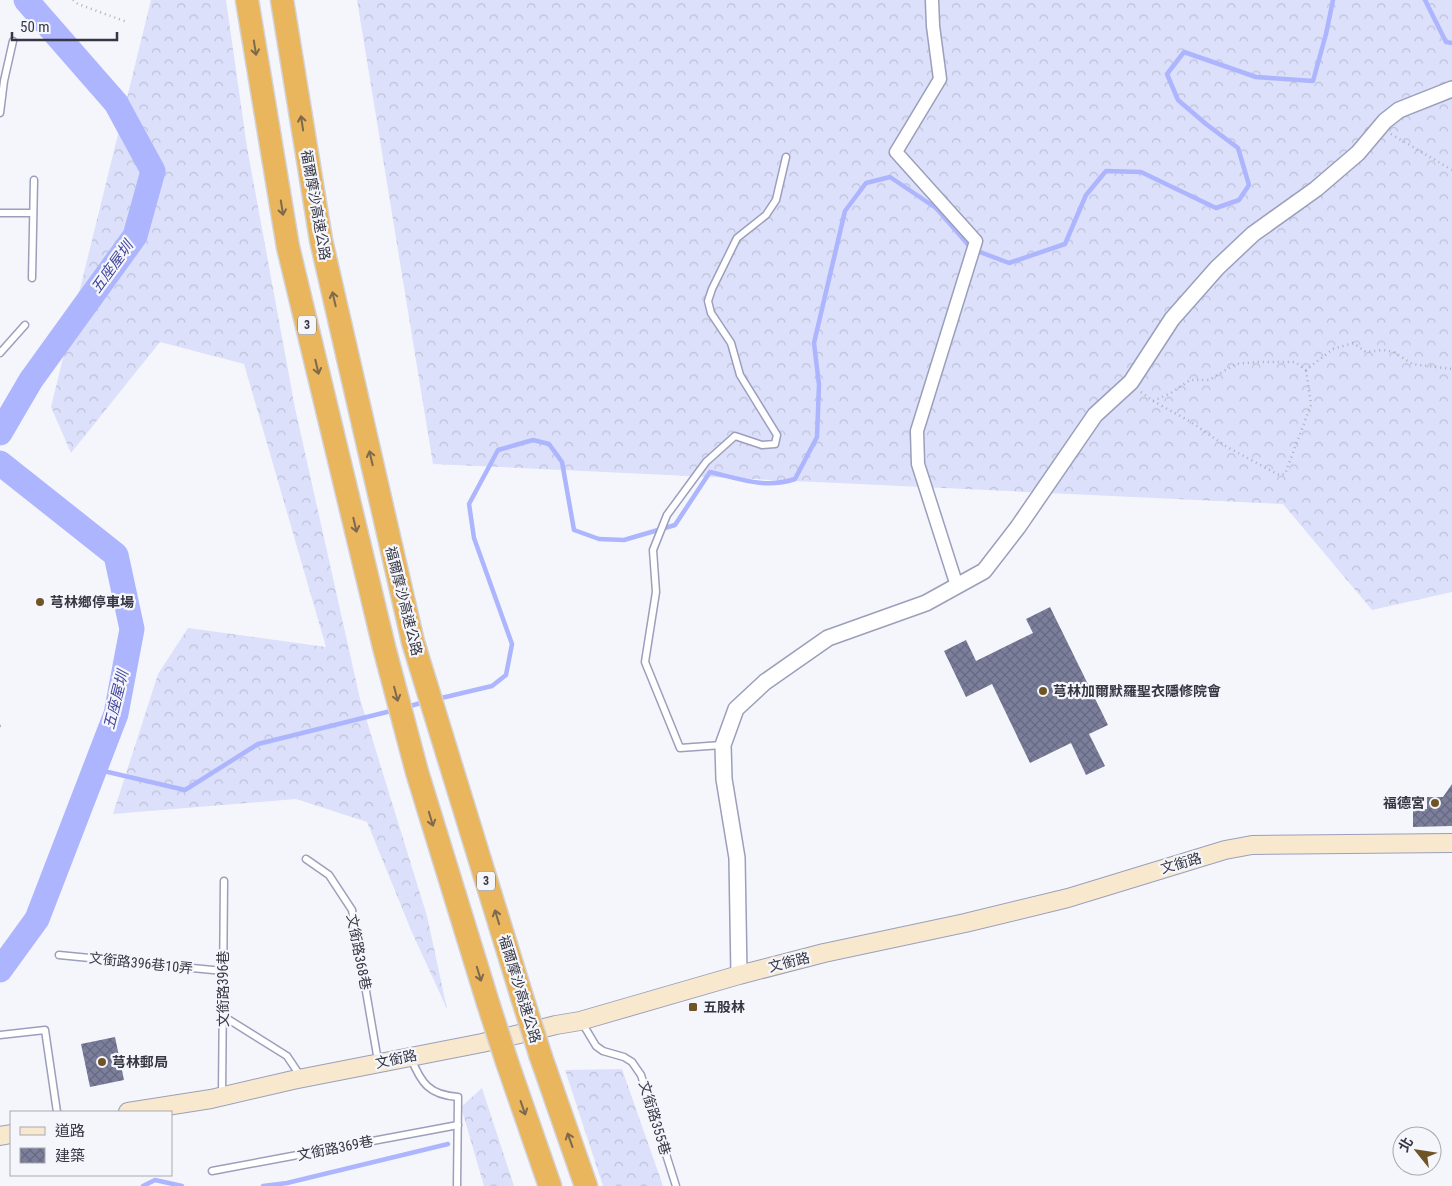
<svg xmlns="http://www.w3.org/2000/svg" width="1452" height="1186" font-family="'Roboto Condensed','Noto Sans TC',sans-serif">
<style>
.forest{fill:url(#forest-crowns)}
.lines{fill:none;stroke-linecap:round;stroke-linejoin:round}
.stream{stroke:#acb5fe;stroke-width:4.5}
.river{stroke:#acb5fe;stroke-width:25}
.building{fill:url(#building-cross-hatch)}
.service-casing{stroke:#9b9fbb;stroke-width:9}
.minor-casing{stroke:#9b9fbb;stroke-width:15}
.tertiary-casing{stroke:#9b9fbb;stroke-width:18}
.secondary-casing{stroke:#9b9fbb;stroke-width:20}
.motorway-casing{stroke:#d3d3d6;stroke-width:25}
.path{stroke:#afb0b8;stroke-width:2.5;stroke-dasharray:1 4;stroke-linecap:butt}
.service{stroke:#fff;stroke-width:6}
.minor{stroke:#fff;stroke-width:12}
.tertiary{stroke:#fff;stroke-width:15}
.secondary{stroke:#f8e9ce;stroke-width:18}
.motorway{stroke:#e9b55d;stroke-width:22}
.motorway-bridge-casing{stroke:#d3d3d6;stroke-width:25;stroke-linecap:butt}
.motorway-bridge{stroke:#e9b55d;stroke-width:22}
.oneway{stroke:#7e694d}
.poi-dot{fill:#6f5426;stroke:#f5f6fc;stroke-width:2}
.labels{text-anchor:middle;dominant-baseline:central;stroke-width:4.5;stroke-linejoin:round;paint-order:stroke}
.shield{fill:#f5f6fc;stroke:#6f707a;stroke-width:1}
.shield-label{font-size:12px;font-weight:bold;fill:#363743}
.street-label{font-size:14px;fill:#363743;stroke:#f5f6fc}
.poi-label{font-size:14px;font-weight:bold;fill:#363743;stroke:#f5f6fc;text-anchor:start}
.water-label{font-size:15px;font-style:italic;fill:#47489d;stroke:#f5f6fc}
</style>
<defs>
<pattern id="forest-crowns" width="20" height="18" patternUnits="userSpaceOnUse" patternTransform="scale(1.25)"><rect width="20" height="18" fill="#dce0fa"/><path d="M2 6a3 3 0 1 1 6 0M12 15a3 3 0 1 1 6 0" fill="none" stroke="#bdc1d8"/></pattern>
<pattern id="building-cross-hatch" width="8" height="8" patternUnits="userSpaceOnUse" patternTransform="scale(1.25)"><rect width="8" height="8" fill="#7c7f9b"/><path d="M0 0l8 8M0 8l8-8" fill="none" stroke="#666980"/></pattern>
</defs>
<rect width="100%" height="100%" fill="#f5f6fc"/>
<g class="forest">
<path d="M151,0H226L247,147L295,408L360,699L427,916L447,1009L411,930L367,822L296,799L113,814L158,674L188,628L326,647L244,364L160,342L71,453L51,407Z"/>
<path d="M357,0H1452V592L1372,610L1283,504L433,464Z"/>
<path d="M622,1069L663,1186H603L565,1070Z"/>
<path d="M482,1088L514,1186H484L461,1107Z"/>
</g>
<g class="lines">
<g class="stream">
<path d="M1425,0L1446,42L1452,43"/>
<path d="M437,699L492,686L506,675L512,644L474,538L469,504L498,450L533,440L549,444L562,462L574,530L599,539L624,540L675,525L710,472C740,479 765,489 795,479L817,437L819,385L814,343L845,211L866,183L890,177L936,208L972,249L1009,263L1065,244L1086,195L1106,171L1141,172L1216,208L1239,200L1249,185L1238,148L1206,124L1178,100L1167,74L1184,52L1256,77L1313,81L1326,34L1333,0"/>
<path d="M407,707L424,702"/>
<path d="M95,769L185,790L258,744L395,710"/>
<path d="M143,1186L155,1180L182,1186"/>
<path d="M263,1186L287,1183L448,1144"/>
</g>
<g class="river">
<path d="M0,433L31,380L135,236L153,171L116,103L26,0"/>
<path d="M0,463L116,555L132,629L116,714L37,919L0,970"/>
</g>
</g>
<g class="building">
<path d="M1050,607L1108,725L1089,734L1105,766L1086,775L1071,743L1030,763L992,684L966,697L944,651L966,640L976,661L1033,633L1026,619Z"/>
<path d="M1452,784V826L1413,827V810L1427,809V797H1443Z"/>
<path d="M115,1037L124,1080L90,1087L81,1044Z"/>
</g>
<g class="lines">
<defs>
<g id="service">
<path d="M0,113L4,81L13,41"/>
<path d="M0,213H33"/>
<path d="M32,278L34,180"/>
<path d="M0,353L25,325"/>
<path d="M722,745L680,748L645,662L656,592L653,550L667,515L706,462L735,436L762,445L775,444L777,435L740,375L731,343L711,313L708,301L712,289L737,238L766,215L776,200L786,157"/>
<path d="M306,859L329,875L352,910L378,1061"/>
<path d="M59,955L223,971"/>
<path d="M223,1016L287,1056L301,1077"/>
<path d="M581,1021L596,1046L603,1051L624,1057L632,1062L641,1075L676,1186"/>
<path d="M0,1035L45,1030L57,1112"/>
<path d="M411,1058C421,1083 429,1095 458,1097L457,1186"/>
<path d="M222,1096L224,881"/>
<path d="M212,1171L458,1125"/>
</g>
<path id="minor" d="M932,0L933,26L940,79L896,152L976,241L917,431L918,464L957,586"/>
<path id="tertiary" d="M739,975L737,858L724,779L723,745L736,709L765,682L828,638L926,603L984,571L1018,527L1095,415L1131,382L1172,319L1217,268L1253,234L1316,189L1358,153L1385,121L1399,110L1452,89"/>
<g id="secondary">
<path d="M128,1112L211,1099L293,1080L482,1043L556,1025L580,1021L739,975L824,953L965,923L1068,898L1225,850L1252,845L1452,843"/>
<path d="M0,1136L11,1134"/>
</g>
<g id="motorway">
<path d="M247,0L288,247L384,647L417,772L488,1003"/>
<path d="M282,0L321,240L413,642L522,997"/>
<path d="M541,1057L586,1186"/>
<path d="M507,1062L550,1186"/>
</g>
</defs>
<use href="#service" class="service-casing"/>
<use href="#minor" class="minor-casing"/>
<use href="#tertiary" class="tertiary-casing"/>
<use href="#secondary" class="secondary-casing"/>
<use href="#motorway" class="motorway-casing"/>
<g class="path">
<path d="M73,0L78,4L127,22"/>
<path d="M1391,134L1452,170"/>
<path d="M1141,392L1153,401L1171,393L1190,380H1209L1236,364L1257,362H1295L1306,370L1333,349L1353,343L1366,352L1383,350L1394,352L1412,364L1452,369"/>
<path d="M1153,401L1191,422L1227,447L1279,475L1285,474L1311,405L1306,370"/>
<path d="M0,726L5,725"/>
</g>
<use href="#service" class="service"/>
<use href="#minor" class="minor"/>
<use href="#tertiary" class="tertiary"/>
<use href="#secondary" class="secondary"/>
<use href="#motorway" class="motorway"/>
<defs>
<g id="motorway-bridge">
<path d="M522,997L541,1057"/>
<path d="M488,1003L507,1062"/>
</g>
</defs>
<use href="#motorway-bridge" class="motorway-bridge-casing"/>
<use href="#motorway-bridge" class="motorway-bridge"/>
</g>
<defs><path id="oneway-shaft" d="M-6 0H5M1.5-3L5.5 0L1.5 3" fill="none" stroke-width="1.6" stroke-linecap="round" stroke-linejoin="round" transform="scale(1.25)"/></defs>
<g class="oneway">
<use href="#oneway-shaft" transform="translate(255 48) rotate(81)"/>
<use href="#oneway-shaft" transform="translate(302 123) rotate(-99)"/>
<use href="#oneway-shaft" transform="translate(282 208) rotate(81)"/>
<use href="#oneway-shaft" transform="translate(334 299) rotate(-103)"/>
<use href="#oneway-shaft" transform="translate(317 367) rotate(77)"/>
<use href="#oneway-shaft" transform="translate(371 458) rotate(-103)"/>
<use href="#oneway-shaft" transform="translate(355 525) rotate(77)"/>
<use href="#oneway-shaft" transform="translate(396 694) rotate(75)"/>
<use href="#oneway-shaft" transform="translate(431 819) rotate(73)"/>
<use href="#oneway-shaft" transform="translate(497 917) rotate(-107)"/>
<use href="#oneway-shaft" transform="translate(479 974) rotate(73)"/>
<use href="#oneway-shaft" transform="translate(523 1108) rotate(71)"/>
<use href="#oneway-shaft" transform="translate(570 1140) rotate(-110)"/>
</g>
<g class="poi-dot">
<circle cx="40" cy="602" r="5"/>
<circle cx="1043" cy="691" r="5"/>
<circle cx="1435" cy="803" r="5"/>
<rect x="688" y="1002" width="10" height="10" rx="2.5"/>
<circle cx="102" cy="1062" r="5"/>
</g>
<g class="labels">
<g class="shield">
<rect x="298" y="315.5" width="18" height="19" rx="4"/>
<rect x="477" y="871.5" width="18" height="19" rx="4"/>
</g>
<g class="shield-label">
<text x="307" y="325">3</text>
<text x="486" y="881">3</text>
</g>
<g class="street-label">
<text transform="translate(316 205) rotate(80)">福爾摩沙高速公路</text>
<text transform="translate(404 601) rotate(76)">福爾摩沙高速公路</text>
<text transform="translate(1181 863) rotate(-16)">文銜路</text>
<text transform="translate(359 952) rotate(79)">文銜路368巷</text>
<text transform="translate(789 962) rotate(-14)">文銜路</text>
<text transform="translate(141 963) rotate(6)">文銜路396巷10弄</text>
<text transform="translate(223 989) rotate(-90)">文銜路396巷</text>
<text transform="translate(520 989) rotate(73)">福爾摩沙高速公路</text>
<text transform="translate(396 1059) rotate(-12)">文銜路</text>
<text transform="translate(655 1118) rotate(73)">文銜路355巷</text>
<text transform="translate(335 1148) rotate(-11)">文銜路369巷</text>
</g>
<g class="poi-label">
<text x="50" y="602">芎林鄉停車場</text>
<text x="1053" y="691">芎林加爾默羅聖衣隱修院會</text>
<text x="1425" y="803" text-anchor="end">福德宮</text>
<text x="703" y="1007">五股林</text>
<text x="112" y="1062">芎林郵局</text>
</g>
<g class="water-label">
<text transform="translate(112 267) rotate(-54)">五座屋圳</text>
<text transform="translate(116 700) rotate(-76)">五座屋圳</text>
</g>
</g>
<rect x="10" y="1111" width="162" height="65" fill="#f5f6fc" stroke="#a9aab2"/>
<rect x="20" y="1127" width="25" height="8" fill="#f8e9ce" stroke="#a9aab2"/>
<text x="55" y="1136" font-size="15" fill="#363743">道路</text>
<rect x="20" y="1148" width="25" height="15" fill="url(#building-cross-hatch)" stroke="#a9aab2"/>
<text x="55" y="1161" font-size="15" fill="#363743">建築</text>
<g transform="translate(1417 1151) rotate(300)"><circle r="24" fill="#f5f6fc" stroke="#a9aab2"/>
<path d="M0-4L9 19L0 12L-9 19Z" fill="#6f5426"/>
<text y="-8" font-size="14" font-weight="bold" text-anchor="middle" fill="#363743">北</text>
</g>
<path d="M12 32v8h105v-8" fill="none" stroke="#363743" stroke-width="2.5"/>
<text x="20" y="32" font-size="15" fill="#363743" stroke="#f5f6fc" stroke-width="4" paint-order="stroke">50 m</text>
</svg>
